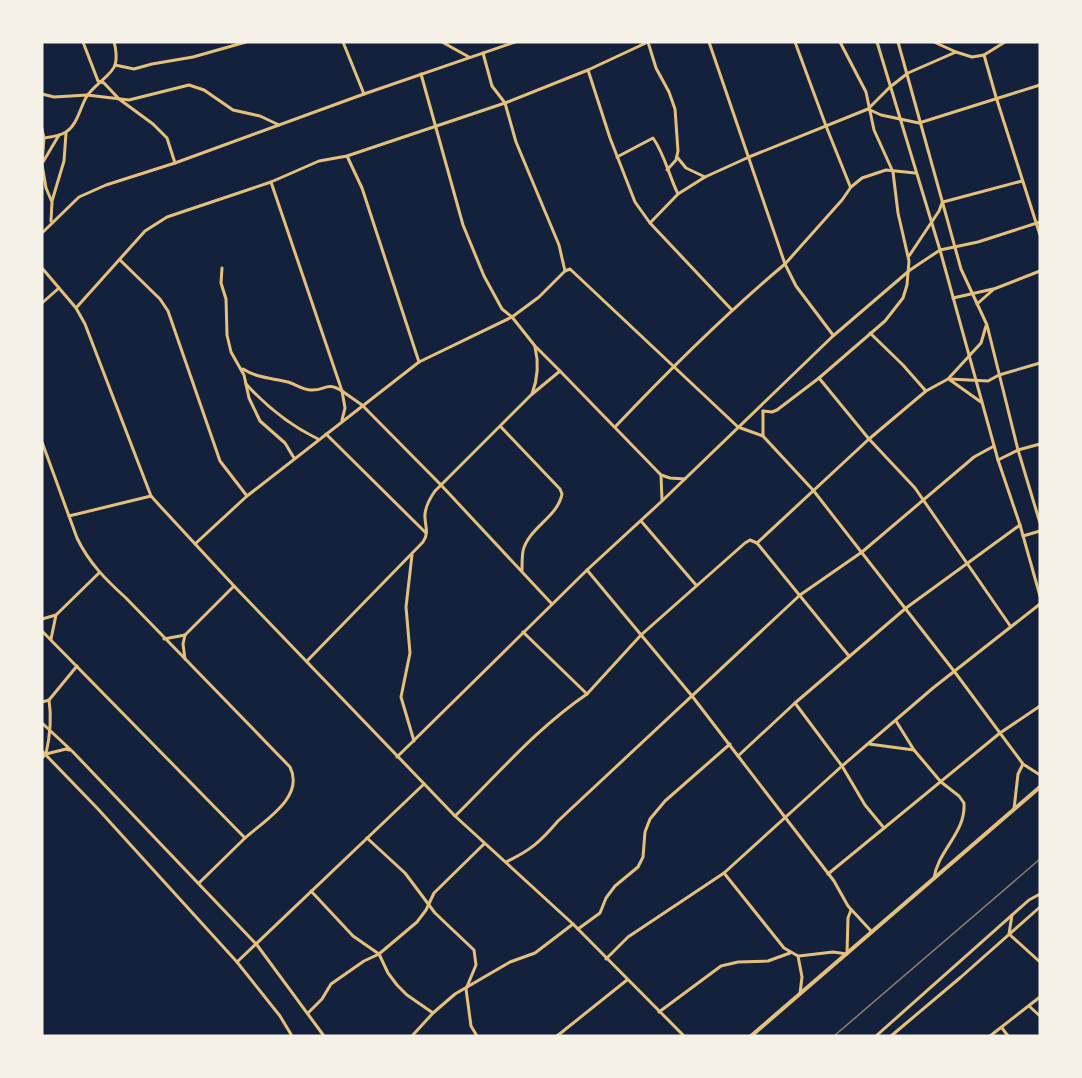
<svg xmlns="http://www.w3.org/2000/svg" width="1082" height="1078" font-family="Figtree,sans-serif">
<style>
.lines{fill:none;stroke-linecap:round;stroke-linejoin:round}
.minor{stroke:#e5c07b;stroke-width:3}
.tertiary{stroke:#e5c07b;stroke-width:4}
.rail{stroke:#918062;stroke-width:1.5}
</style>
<rect width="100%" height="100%" fill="#14213d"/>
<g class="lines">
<g class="minor">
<path d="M83,42L98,81L104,83L119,99L153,124L167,138L175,163"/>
<path d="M343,42L364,94"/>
<path d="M442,42L469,57"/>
<path d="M648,42L656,68L669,92L675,109L678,151L676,160L667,170"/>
<path d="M709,42L785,264"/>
<path d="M795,42L826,126L850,186"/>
<path d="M877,42L940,250L998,460L1020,525L1040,596"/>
<path d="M898,42L961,269L987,325L1018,450L1040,523"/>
<path d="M934,42L956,52"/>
<path d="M483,53L492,86L505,103L516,142L559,245L565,271"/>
<path d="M984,55L996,97L1040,235"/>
<path d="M115,65L134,69L152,64L193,57L246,42"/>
<path d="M588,70L610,138L635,202L650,223L731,309"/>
<path d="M421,74L463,225L484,276L502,309L512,317L535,346L560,371"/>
<path d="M42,94L54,97L87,95L129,100L189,85L204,90L233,110L260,116L279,125"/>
<path d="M868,109L881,115L919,123L1040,85"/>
<path d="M42,129L44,138L42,164L46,188L52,202L51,221"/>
<path d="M44,138C51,137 60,136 66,132C78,124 80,107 87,96C94,85 113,74 115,65C117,59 116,48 114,42"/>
<path d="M347,156L362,188L419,362"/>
<path d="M617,157L653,138C665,155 669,176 678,194"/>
<path d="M677,157L686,168L705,177"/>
<path d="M43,162L59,135"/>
<path d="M271,182L342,391L362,405L441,485L552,604"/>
<path d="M52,201L64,161L66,133"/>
<path d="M943,202L1022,181"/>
<path d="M650,223L678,194L705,177L749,157L868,109L890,87L908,73L956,52L972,57L984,55L1005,42"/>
<path d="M42,233L79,197L106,185L175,163L364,94L515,42"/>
<path d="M909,256L939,211L942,203"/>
<path d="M120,260L160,299L168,311L220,461L247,496"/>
<path d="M785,264L842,200L851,187L862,178L886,170L915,173"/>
<path d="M42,268L76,308L85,324L151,496L160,506L234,586L455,816L573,924L684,1036"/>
<path d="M222,268L221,283L226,299L227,335L231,352L244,375L249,398L260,421L285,443L294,458"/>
<path d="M953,298L993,289"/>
<path d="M42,303L59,288"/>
<path d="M977,304L994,289L1040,271"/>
<path d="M76,308L145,231L167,217L271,182L319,161L347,156L505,103L588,70L648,42"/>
<path d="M870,333L903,365L925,390"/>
<path d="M243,369C257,378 272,378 288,382C295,384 303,390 311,390C325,391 326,381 342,391L345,408L342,420"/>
<path d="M819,378L869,439L915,488L1011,627"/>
<path d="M950,379L988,381L999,375L1040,363"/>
<path d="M950,380L981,402"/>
<path d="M246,384C267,407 291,426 318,439"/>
<path d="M532,394C538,378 539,363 535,347"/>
<path d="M763,411L772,412L777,410L819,378L885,321L903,298L907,285L909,261L898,213L893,172L874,130L866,92L840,42"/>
<path d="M501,427L560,489L562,494C558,517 528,528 523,551C522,557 522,564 522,570"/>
<path d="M615,427C669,370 724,315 785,264L796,286L833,335"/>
<path d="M326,434L426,533"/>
<path d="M763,436V411"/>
<path d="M42,442L77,538C89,563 106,580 126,598L290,767C305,797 265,820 245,838"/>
<path d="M998,460L1018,450L1040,444"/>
<path d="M661,475L662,500"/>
<path d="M69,516L151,496"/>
<path d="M641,521L696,585"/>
<path d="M1023,536L1040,531"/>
<path d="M757,543L869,439L926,391L948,379L981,343L986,326"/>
<path d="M195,544L247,496L419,362L512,317L539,297L565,271L570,269L738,427L763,436L813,490L954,671L1023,764L1040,775"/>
<path d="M412,555L406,607L410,653L401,697L414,741"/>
<path d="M587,570L692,696L738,756"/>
<path d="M42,619L56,615L99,573"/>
<path d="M42,631L245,838L199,883"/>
<path d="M523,632L587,694L641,635L745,543L750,540L757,543L849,656"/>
<path d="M185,635L183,644L185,659"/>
<path d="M51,639L56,615"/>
<path d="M164,639L185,635L234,586"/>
<path d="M307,661L423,542C430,532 424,524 425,514C426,505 430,498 435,491L531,395L560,371L661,475L670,478L685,479"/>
<path d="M42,702L49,700L77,666"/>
<path d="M795,703L842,766L865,805L884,828"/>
<path d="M896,721L914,750"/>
<path d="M42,723L73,752L257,945L324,1036"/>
<path d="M869,744L914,750L941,782L959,796L964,803C966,833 938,850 934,878"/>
<path d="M42,751L98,809L237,962L280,1016L292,1036"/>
<path d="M46,754C50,736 52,719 49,700"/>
<path d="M397,757L587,570L662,501L833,336L910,270L940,250L978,242L1040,222"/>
<path d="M42,758L46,754L66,749L69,750"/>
<path d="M1014,809L1018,774L1023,764"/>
<path d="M455,816C498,774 537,728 587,694"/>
<path d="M367,838L405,873L435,913L474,950L476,965L466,989L471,1026L477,1036"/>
<path d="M506,862C531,850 540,842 558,821L800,595L862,552L974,457L994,446"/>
<path d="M724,873L784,948L798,956L802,977L800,994"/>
<path d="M828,874L1000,733L1040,706"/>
<path d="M311,891L353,936L379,954L388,973L397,985L407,995L433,1013"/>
<path d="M1012,915L1009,934L1040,962"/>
<path d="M578,929L600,913L606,898L615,886L638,867L643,857L645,832L650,819L665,801L730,744"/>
<path d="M872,932L848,906L834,881L738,756L795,703L906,608L1020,525"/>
<path d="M799,956L833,952L847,954L848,918L851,910"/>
<path d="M606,959L628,937L724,873L842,766L933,688L1040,604"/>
<path d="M237,962L424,784"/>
<path d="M1029,1006L1040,1016"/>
<path d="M659,1012L721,966L738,962L768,961L790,953"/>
<path d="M308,1013L322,999L331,984L364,961L379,954L417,922L426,910L434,893L484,844"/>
<path d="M1002,1028L1008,1036"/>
<path d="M412,1036L433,1013L455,994L510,962L535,953L573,924"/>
<path d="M557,1036L627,980"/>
<path d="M876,1036L1029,900L1040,894"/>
<path d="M891,1036L961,977L1040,907"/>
<path d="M990,1036L1040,997"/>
</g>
<path class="tertiary" d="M751,1036L1040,787"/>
<path class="rail" d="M834,1036L1040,859"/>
</g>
<rect width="1082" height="1078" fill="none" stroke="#f6f1e7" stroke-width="87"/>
</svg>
